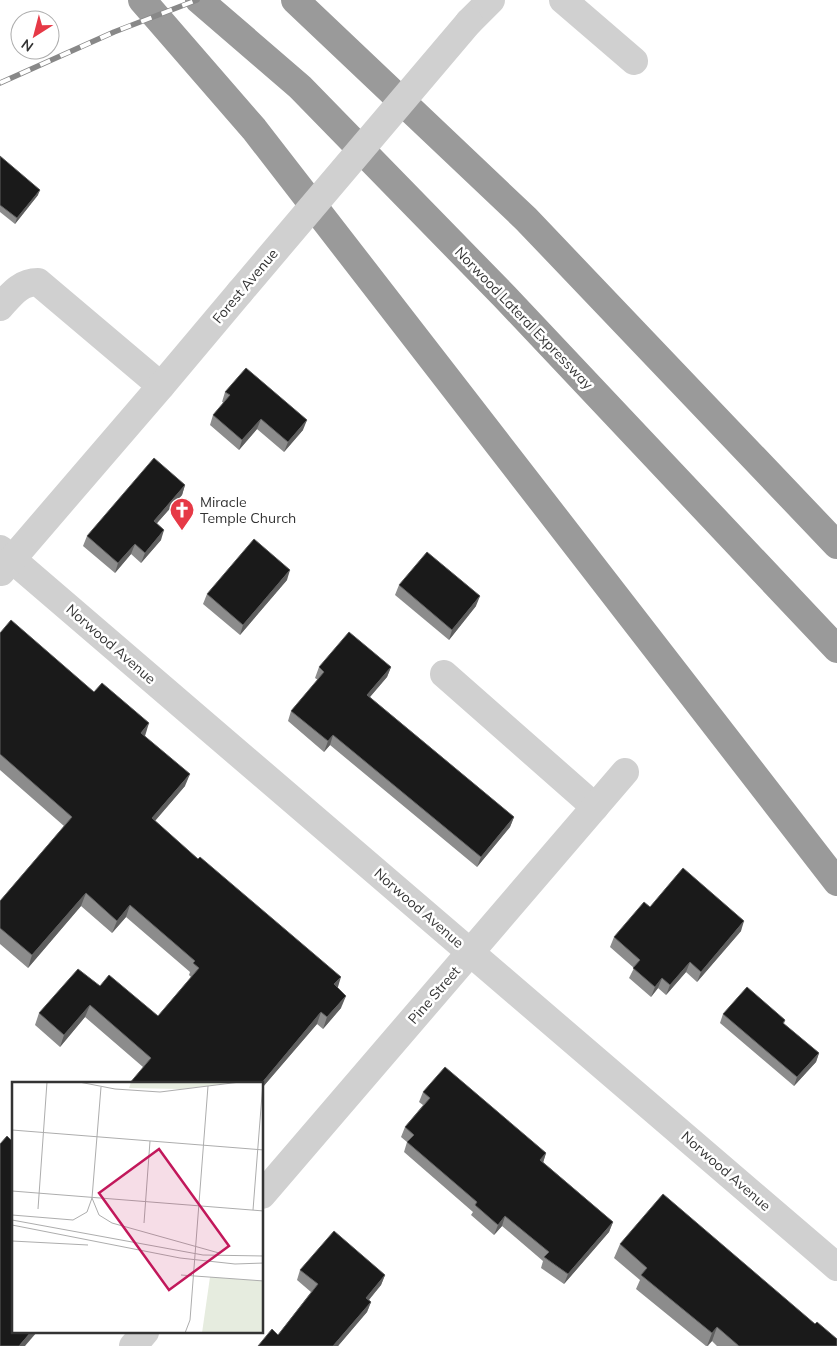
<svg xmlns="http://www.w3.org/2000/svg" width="837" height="1346" font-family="Mulish,sans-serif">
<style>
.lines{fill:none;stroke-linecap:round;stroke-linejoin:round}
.minor{stroke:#d0d0d0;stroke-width:28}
.highway{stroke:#9a9a9a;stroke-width:28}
.rail-casing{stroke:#888;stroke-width:5.5}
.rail{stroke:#fff;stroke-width:4;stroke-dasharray:11;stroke-linecap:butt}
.minor-bridge{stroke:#d0d0d0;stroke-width:28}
.wall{fill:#8c8c8c}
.shaded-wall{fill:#5f5f5f}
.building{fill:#1a1a1a;stroke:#5f5f5f}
.labels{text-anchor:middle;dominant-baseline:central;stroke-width:5;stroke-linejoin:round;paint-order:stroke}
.street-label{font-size:14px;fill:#333;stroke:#fff}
.poi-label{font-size:14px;fill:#333;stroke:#fff;text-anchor:start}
.inset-road{fill:none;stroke:#adadad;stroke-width:1}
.view{fill:#c2185b;fill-opacity:0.15;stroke:#c2185b;stroke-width:2.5}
.inset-edge{fill:none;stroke:#333;stroke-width:2.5}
</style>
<rect width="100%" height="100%" fill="#fff"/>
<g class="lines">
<g class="minor">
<path d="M563,0L634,61"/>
<path d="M469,22L491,0"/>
<path d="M0,307C11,295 20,282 38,282L161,386"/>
<path d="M0,549L837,1267"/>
<path d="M1,572L161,386L240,292"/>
<path d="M444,674L595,807"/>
<path d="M262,1195L625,772"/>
<path d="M133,1346L145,1332"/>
</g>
<g class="highway">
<path d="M142,0L254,129L837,882"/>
<path d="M199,0L300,87L505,297L837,649"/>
<path d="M295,0L526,219L837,545"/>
</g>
<defs>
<path id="rail" d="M0,83L114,32L197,0"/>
</defs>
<use href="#rail" class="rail-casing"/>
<use href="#rail" class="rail"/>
<path class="minor-bridge" d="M240,292L469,22"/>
</g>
<g class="wall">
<path d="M0,156L38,195L15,224L0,212Z"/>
<path d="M225,392L303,430L284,452L257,429L239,450L210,425L213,415L224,403L222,402Z"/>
<path d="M185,485L182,495L157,523L161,540L141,563L131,554L115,573L83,546L87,536Z"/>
<path d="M287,580L240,635L203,604L207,594Z"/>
<path d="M399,585L476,606L449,640L395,595Z"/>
<path d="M0,633L145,736L185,786L155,821L337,987L341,1008L323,1029L317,1024L262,1088V1084L143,1067L85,1017L60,1047L35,1025L39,1013L100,986L158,1016L191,977L189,975L190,972L126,917L112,933L81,906L28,968L0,944V901L64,826L0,770Z"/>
<path d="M319,667H391L387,677L370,697L514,817L510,827L477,867L330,745L324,752L288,721L291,711L318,680L315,678Z"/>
<path d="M650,907L741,931L697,982L686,972L666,995L658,988L651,997L629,978L634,968L610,947L614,937Z"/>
<path d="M723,1014L785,1020L784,1024L819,1053L816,1062L794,1086L720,1023Z"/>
<path d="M423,1092L546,1153L543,1162L613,1222L609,1232L564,1284L541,1268L543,1261L502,1226L494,1235L471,1215L473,1212L404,1152L407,1142L401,1137L405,1127L423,1105L419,1102Z"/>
<path d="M620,1244L837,1346H717L712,1341L708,1346H706L636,1289L640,1280L614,1258Z"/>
<path d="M300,1270L385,1275L381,1285L369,1300L371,1302L367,1312L338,1346H258L278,1335L311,1292L297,1280Z"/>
</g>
<g class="shaded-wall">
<path d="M40,190L38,195L15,224L17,218Z"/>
<path d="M261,419L257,429L239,450L242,440Z"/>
<path d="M307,420L303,430L284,452L288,442Z"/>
<path d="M185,485L182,495L150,531L154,521Z"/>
<path d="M164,530L161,540L141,563L145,553Z"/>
<path d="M135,544L131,554L115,573L118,563Z"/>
<path d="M290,570L287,580L240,635L243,625Z"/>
<path d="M480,596L476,606L449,640L452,630Z"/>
<path d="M391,667L387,677L363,705L367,695Z"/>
<path d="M149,723L145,736L137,745L141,733Z"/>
<path d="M333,735L330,745L324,752L328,741Z"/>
<path d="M190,774L185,786L147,830L152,818Z"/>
<path d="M514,817L510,827L477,867L481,857Z"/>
<path d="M86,893L81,906L28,968L32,955Z"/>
<path d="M130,905L126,917L112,933L117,921Z"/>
<path d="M744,921L741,931L697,982L701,972Z"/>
<path d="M690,962L686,972L666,995L670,985Z"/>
<path d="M341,977L337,990L334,984Z"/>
<path d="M662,978L658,988L651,997L655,987Z"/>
<path d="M346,996L341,1008L323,1029L327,1017Z"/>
<path d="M90,1005L85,1017L60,1047L64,1035Z"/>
<path d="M321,1012L317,1024L262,1088V1084H261Z"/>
<path d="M819,1053L816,1062L794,1086L797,1077Z"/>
<path d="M546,1153L543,1163L540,1160Z"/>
<path d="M505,1216L502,1226L494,1235L498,1225Z"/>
<path d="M613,1222L609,1232L564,1284L568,1274Z"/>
<path d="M385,1275L381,1285L362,1308L366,1298Z"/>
<path d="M371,1302L367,1312L338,1346H333Z"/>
<path d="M717,1327L712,1341L707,1346L712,1333Z"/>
<path d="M31,1332H37L25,1346H19Z"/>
</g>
<g class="building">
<path d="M0,156L40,190L17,218L0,205Z"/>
<path d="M246,368L307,420L288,442L261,419L242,440L213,415L230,395L225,392Z"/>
<path d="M154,458L185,485L154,521L164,530L145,553L135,544L118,563L87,536Z"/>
<path d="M254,539L290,570L243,625L207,594Z"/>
<path d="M427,552L480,596L452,630L399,585Z"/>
<path d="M11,620L94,692L102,683L149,723L141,733L190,774L152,818L198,859L200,857L341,977L334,984L346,996L327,1017L321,1012L261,1084H129L151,1058L90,1005L64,1035L39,1013L78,969L100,986L109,975L158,1016L199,968L193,963L195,961L130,905L117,921L86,893L32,955L0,928V901L72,817L0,754V633Z"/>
<path d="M349,632L391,667L367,695L514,817L481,857L333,735L328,741L291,711L324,672L319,667Z"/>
<path d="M683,868L744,921L701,972L690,962L670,985L662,978L655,987L633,968L640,960L614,937L644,902L650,907Z"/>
<path d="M747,987L785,1020L783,1023L819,1053L797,1077L723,1014Z"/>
<path d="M445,1067L546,1153L540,1160L613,1222L568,1274L544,1257L549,1252L505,1216L498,1225L475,1205L477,1202L407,1142L414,1135L405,1127L430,1098L423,1092Z"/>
<path d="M7,1136L14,1143V1332H31L19,1346H0V1144Z"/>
<path d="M663,1194L815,1324L817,1322L837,1339V1346H739L717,1327L712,1333L641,1275L647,1268L620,1244Z"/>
<path d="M334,1231L385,1275L366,1298L371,1302L333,1346H258L272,1329L278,1335L318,1284L300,1270Z"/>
</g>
<defs>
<symbol id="church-pin" viewBox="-11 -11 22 30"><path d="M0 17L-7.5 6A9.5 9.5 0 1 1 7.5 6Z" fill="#e63946" stroke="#fff"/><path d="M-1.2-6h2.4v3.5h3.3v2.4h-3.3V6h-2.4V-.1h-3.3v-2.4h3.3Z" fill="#fff"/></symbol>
</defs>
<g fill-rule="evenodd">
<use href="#church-pin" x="168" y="496" width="28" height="38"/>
</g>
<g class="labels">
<g class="street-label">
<text transform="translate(245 286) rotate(-50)">Forest Avenue</text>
<text transform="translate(524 318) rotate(46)">Norwood Lateral Expressway</text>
<text transform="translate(111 644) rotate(41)">Norwood Avenue</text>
<text transform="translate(419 908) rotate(41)">Norwood Avenue</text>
<text transform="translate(434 995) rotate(-49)">Pine Street</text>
<text transform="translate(726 1171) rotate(41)">Norwood Avenue</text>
</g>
<g class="poi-label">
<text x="200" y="502">Miracle<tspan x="200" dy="16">Temple Church</tspan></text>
</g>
</g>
<g transform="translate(12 1082)">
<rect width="251" height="251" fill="#fff"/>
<path d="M119,0H228L169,7L117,6ZM198,195L251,199V251H190Z" fill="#e6ecdf"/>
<path class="inset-road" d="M67,0L103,7L148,10L228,0M0,48L252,68M0,109L252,129M80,116L89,5M80,116L87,133L100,141L207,171M26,127L35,0M241,128L251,0M0,133L61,138L75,130L80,116M0,138L191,173L252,174M132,141L138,59M0,143L168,176L223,182L252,181M0,159L76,163M169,193L252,199M173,251L178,238L196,4"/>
<path class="view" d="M147,67L217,164L157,208L87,111Z"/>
<rect width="251" height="251" class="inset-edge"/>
</g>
<g transform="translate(35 35) rotate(216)"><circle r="24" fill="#ffffff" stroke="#adadad"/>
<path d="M0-4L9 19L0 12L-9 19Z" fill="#e63946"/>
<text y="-8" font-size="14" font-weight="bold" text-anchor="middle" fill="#333333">N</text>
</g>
</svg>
